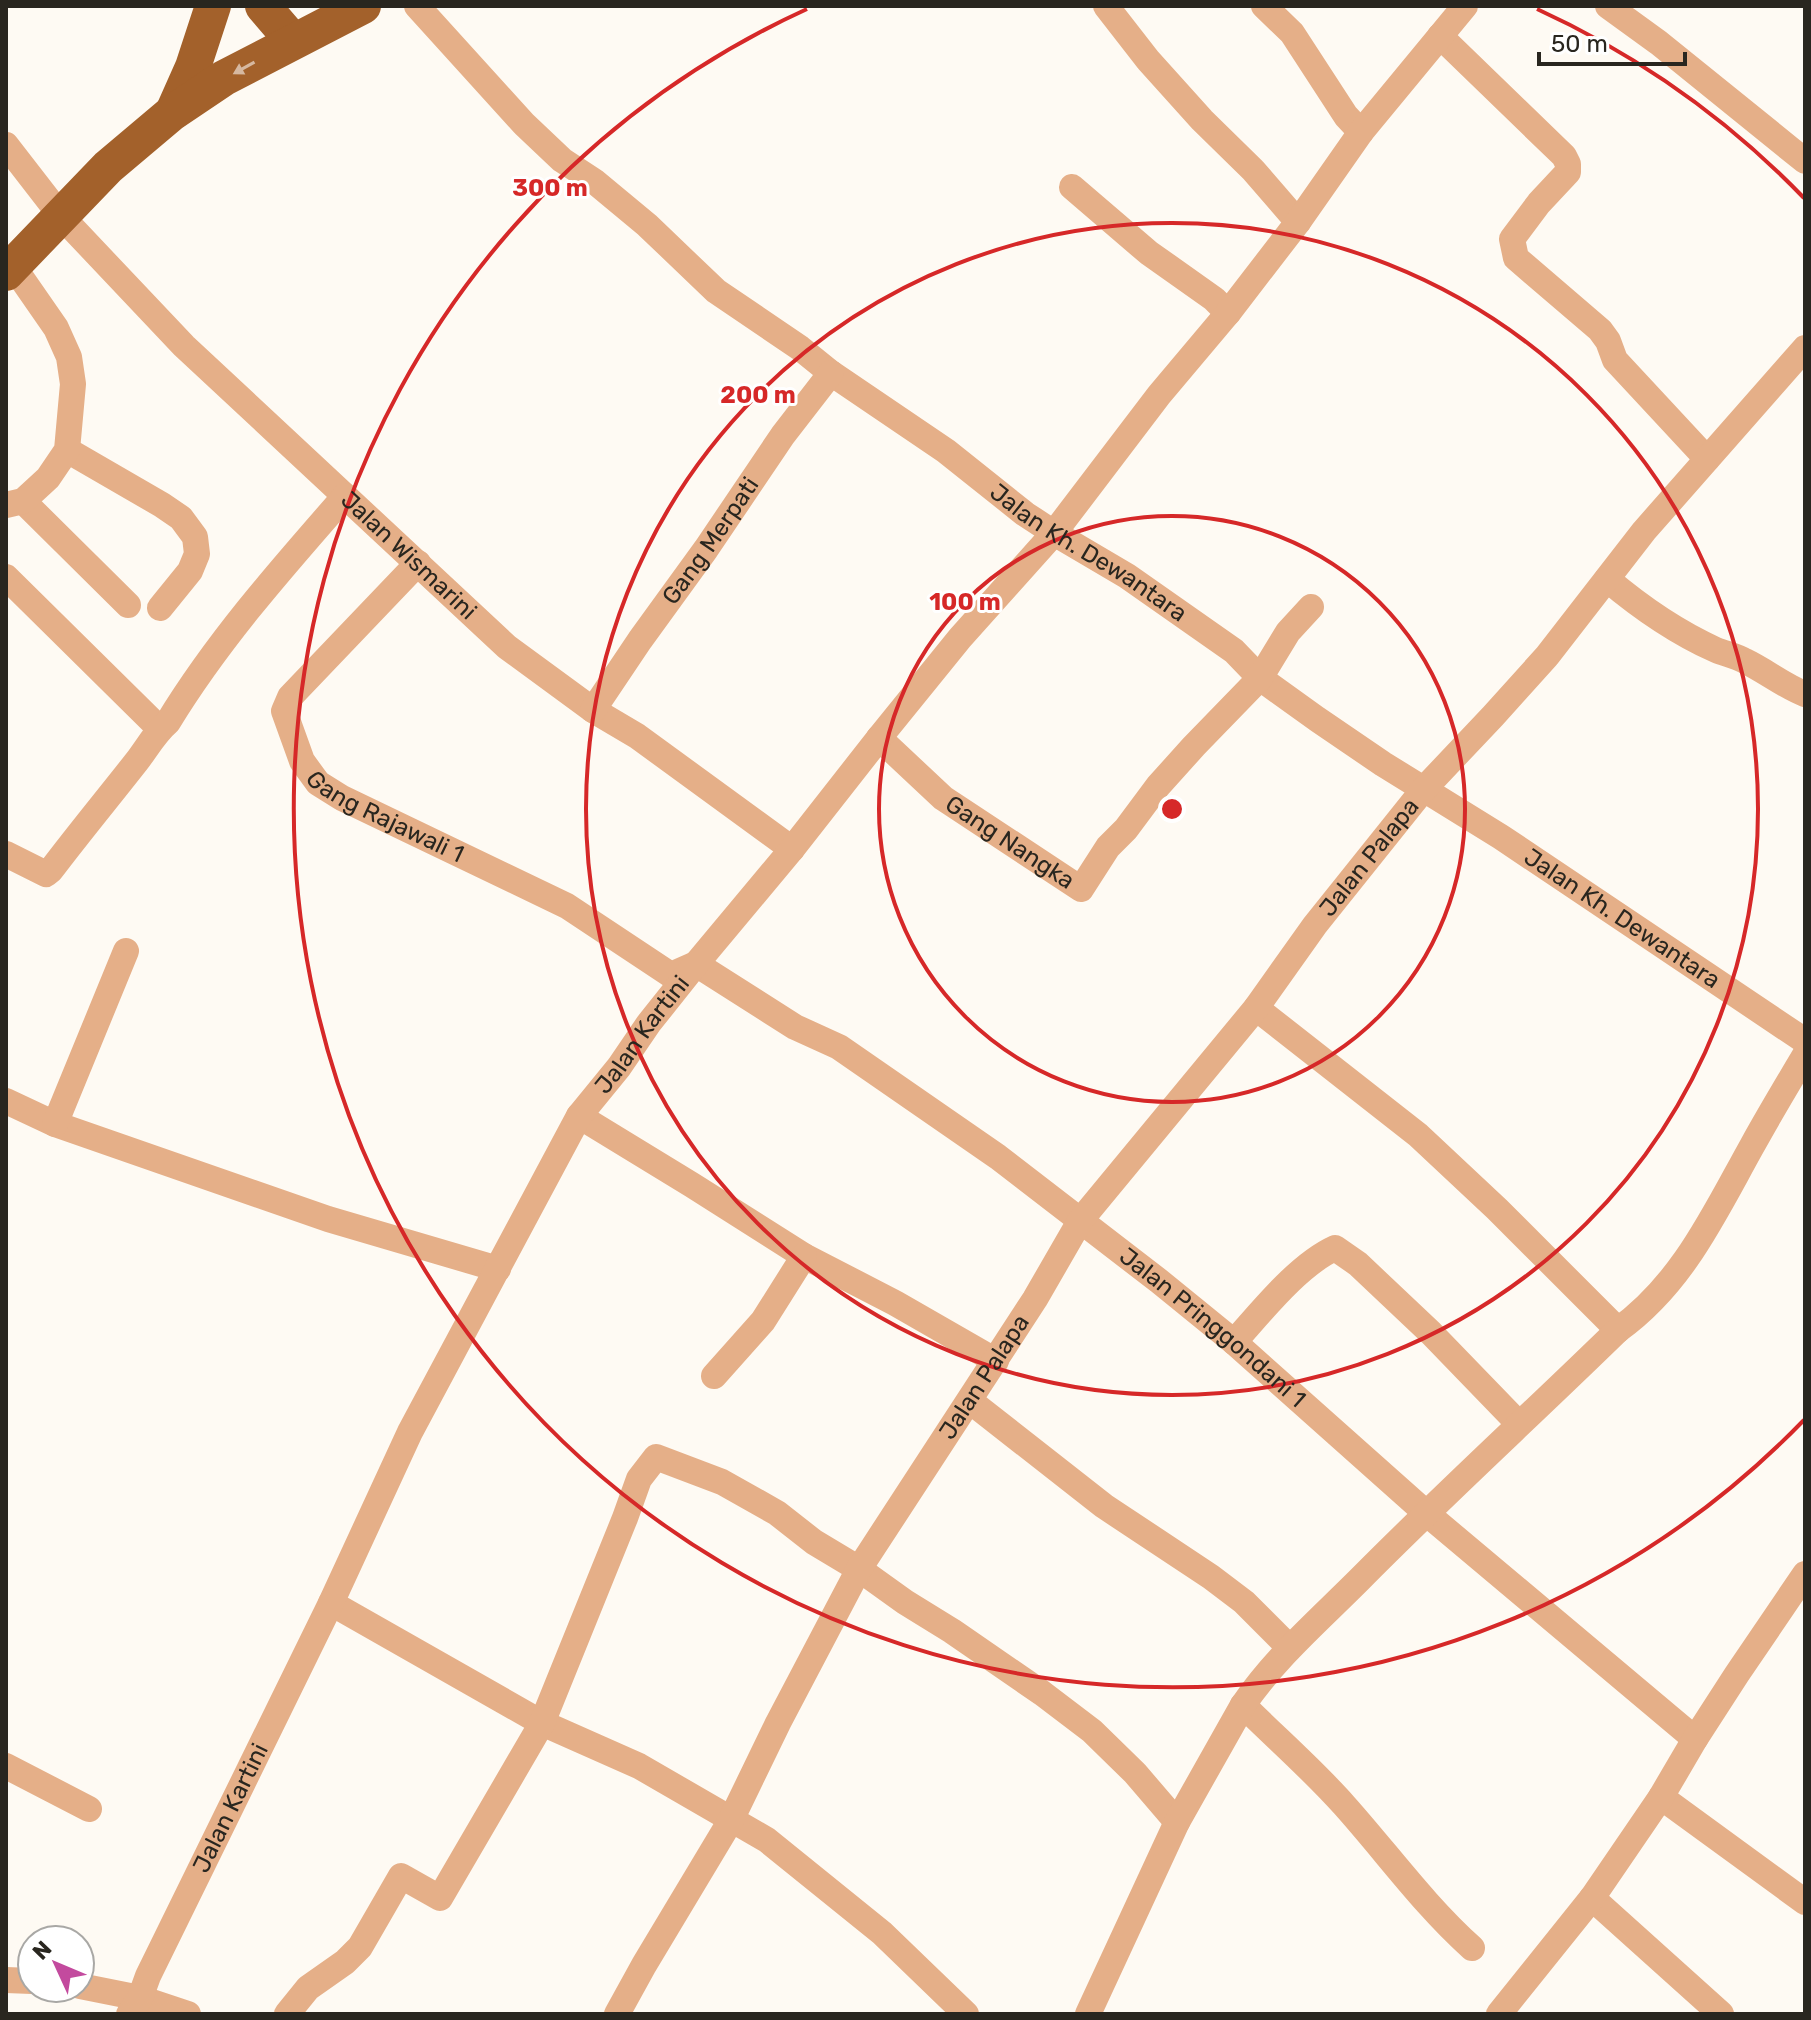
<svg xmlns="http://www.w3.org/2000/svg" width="1811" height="2020" font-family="Rubik,sans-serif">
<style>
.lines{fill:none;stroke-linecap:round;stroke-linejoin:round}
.minor{stroke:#e5af88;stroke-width:26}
.highway{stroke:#a3612b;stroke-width:36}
.oneway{fill:#d6b8a0}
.ring{fill:none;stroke:#d62828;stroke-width:4}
.labels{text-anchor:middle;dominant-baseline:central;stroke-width:6;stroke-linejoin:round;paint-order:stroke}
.street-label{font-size:24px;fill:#29261f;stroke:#fff}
.centre{fill:#d62828;stroke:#fff;stroke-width:4}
.ring-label{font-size:24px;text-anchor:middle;font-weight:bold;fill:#d62828;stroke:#fff;stroke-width:6;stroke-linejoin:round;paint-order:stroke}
</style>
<rect width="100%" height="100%" fill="#fefaf3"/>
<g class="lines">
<g class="minor">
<path id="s1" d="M417,6L524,124L562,160L594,181L647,225L716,291L800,348L831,373L946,451L1025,514L1054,533L1127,576L1234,651L1260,678L1317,719L1383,764L1501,837L1805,1041"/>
<path d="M1106,6L1148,60L1202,120L1253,170L1298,222"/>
<path d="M1264,6L1292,33L1346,116L1361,132"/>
<path d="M1608,6L1659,43L1805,161"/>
<path d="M1440,36L1564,156L1568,164V172L1539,203L1512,239L1516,258L1600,330L1608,341L1615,360L1707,459"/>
<path id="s2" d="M6,145L61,216L184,346L507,647L593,710L637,736L792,849"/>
<path d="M1072,187L1149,253L1214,299L1228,313"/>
<path d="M67,450L162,505L181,518L195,537L197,554L190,571L160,608"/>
<path d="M23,501L128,605"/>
<path d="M6,505L23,501L48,478L67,450L73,384L69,357L56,328L13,266"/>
<path id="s3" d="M418,563L290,697L284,711L302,761L318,783L342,798L567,906L671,975L696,964L795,1027L839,1047L998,1157L1159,1281L1234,1342L1426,1513L1695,1739"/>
<path d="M6,577L160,729"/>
<path d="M1607,579C1640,607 1676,632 1716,650C1726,654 1736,656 1745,661C1766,671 1784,686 1805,694"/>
<path id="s4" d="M593,710L640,640L706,549L783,435L831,373"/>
<path id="s5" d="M879,738L943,798L1081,889L1108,847L1126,829L1158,786L1194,746L1260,678L1288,632L1311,607"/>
<path d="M6,854L46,874L51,870C79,833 108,798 137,761C147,748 155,733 168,722C218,640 282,568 345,496"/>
<path d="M1256,1008L1418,1135L1497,1209L1618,1330"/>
<path d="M6,1101L55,1124L328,1219L498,1269"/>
<path d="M579,1116L692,1185L804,1256L895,1303L996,1361"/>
<path d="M55,1124L126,951"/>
<path d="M1234,1342C1262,1311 1298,1265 1335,1248L1358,1264L1431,1333L1519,1424"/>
<path d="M714,1376L763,1321L804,1256"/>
<path d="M970,1401L1104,1506L1211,1577L1244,1602L1289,1647"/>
<path d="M331,1603L542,1723L639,1766L767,1840L882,1933L966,2014"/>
<path d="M1243,1705C1276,1738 1313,1770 1344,1805C1387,1853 1424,1905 1472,1948"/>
<path d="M6,1766L89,1809"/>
<path d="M1661,1797L1805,1902"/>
<path d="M1592,1898L1721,2014"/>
<path d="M6,1980L32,1981"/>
<path d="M80,1986L140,1998L188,2014"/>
<path id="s6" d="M129,2014L140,1998L148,1976L331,1603L410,1432L579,1116L619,1067L649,1023L696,964L792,849L879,738L960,638L1054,533L1159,395L1228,313L1298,222L1361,132L1465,6"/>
<path d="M287,2014L308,1988L345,1962L360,1947L401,1876L440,1898L542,1723L625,1518L639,1479L656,1457L722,1482L777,1513L814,1542L859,1569L905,1602L952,1631L1042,1693L1092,1731L1135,1773L1177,1822"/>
<path id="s7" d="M617,2014L644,1965L731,1820L778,1723L859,1569L1035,1299L1080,1221L1256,1008L1315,925L1423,790L1493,716L1547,656L1644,531L1805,348"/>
<path d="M1088,2014L1177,1822L1243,1705C1276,1657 1317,1622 1359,1580C1443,1495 1532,1414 1618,1330C1683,1283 1714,1214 1752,1146C1769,1115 1787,1085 1805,1055"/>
<path d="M1499,2014L1592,1898L1661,1797L1695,1739L1737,1674L1805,1574"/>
</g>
<g class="highway">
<path d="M263,6L293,41"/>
<path d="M173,112L193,67L213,6"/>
<path d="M6,273L108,167L172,113L224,78L363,6"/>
</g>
</g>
<defs><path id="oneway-solid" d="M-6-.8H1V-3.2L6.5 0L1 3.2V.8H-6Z" transform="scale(2)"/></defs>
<use class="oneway" href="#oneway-solid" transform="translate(244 68) rotate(151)"/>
<g class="ring">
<circle cx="1172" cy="809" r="293"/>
<circle cx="1172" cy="809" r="586"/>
<path d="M1804 1420A879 879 0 1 1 807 9M1537 9A879 879 0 0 1 1804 198"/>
</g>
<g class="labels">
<g class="street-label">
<text stroke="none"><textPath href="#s4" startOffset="206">Gang Merpati</textPath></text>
<text stroke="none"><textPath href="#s1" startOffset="870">Jalan Kh. Dewantara</textPath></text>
<text stroke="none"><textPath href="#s2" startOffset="576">Jalan Wismarini</textPath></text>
<text stroke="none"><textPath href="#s3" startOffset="356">Gang Rajawali 1</textPath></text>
<text stroke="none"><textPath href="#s5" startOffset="168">Gang Nangka</textPath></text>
<text stroke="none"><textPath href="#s7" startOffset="1384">Jalan Palapa</textPath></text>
<text stroke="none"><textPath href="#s1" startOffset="1518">Jalan Kh. Dewantara</textPath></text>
<text stroke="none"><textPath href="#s6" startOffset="1108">Jalan Kartini</textPath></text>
<text stroke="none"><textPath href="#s3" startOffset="1344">Jalan Pringgondani 1</textPath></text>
<text stroke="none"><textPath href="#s7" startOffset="736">Jalan Palapa</textPath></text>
<text stroke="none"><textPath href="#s6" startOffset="230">Jalan Kartini</textPath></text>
</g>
</g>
<circle cx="1172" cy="809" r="12" class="centre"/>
<g class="ring-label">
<text x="550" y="196">300 m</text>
<text x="758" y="403">200 m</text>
<text x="965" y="610">100 m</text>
</g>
<rect width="1811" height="2020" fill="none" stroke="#29261f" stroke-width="16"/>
<g transform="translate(56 1964) rotate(314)"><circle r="38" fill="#ffffff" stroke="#a9a8a5" stroke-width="2"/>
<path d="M0-6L14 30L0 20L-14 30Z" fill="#c34a9e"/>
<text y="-12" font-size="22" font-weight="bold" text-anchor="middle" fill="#29261f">N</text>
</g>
<path d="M1539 52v12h146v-12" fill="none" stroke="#29261f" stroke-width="4"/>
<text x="1551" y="52" font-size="24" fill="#29261f" stroke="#ffffff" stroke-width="6" paint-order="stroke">50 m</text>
</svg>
